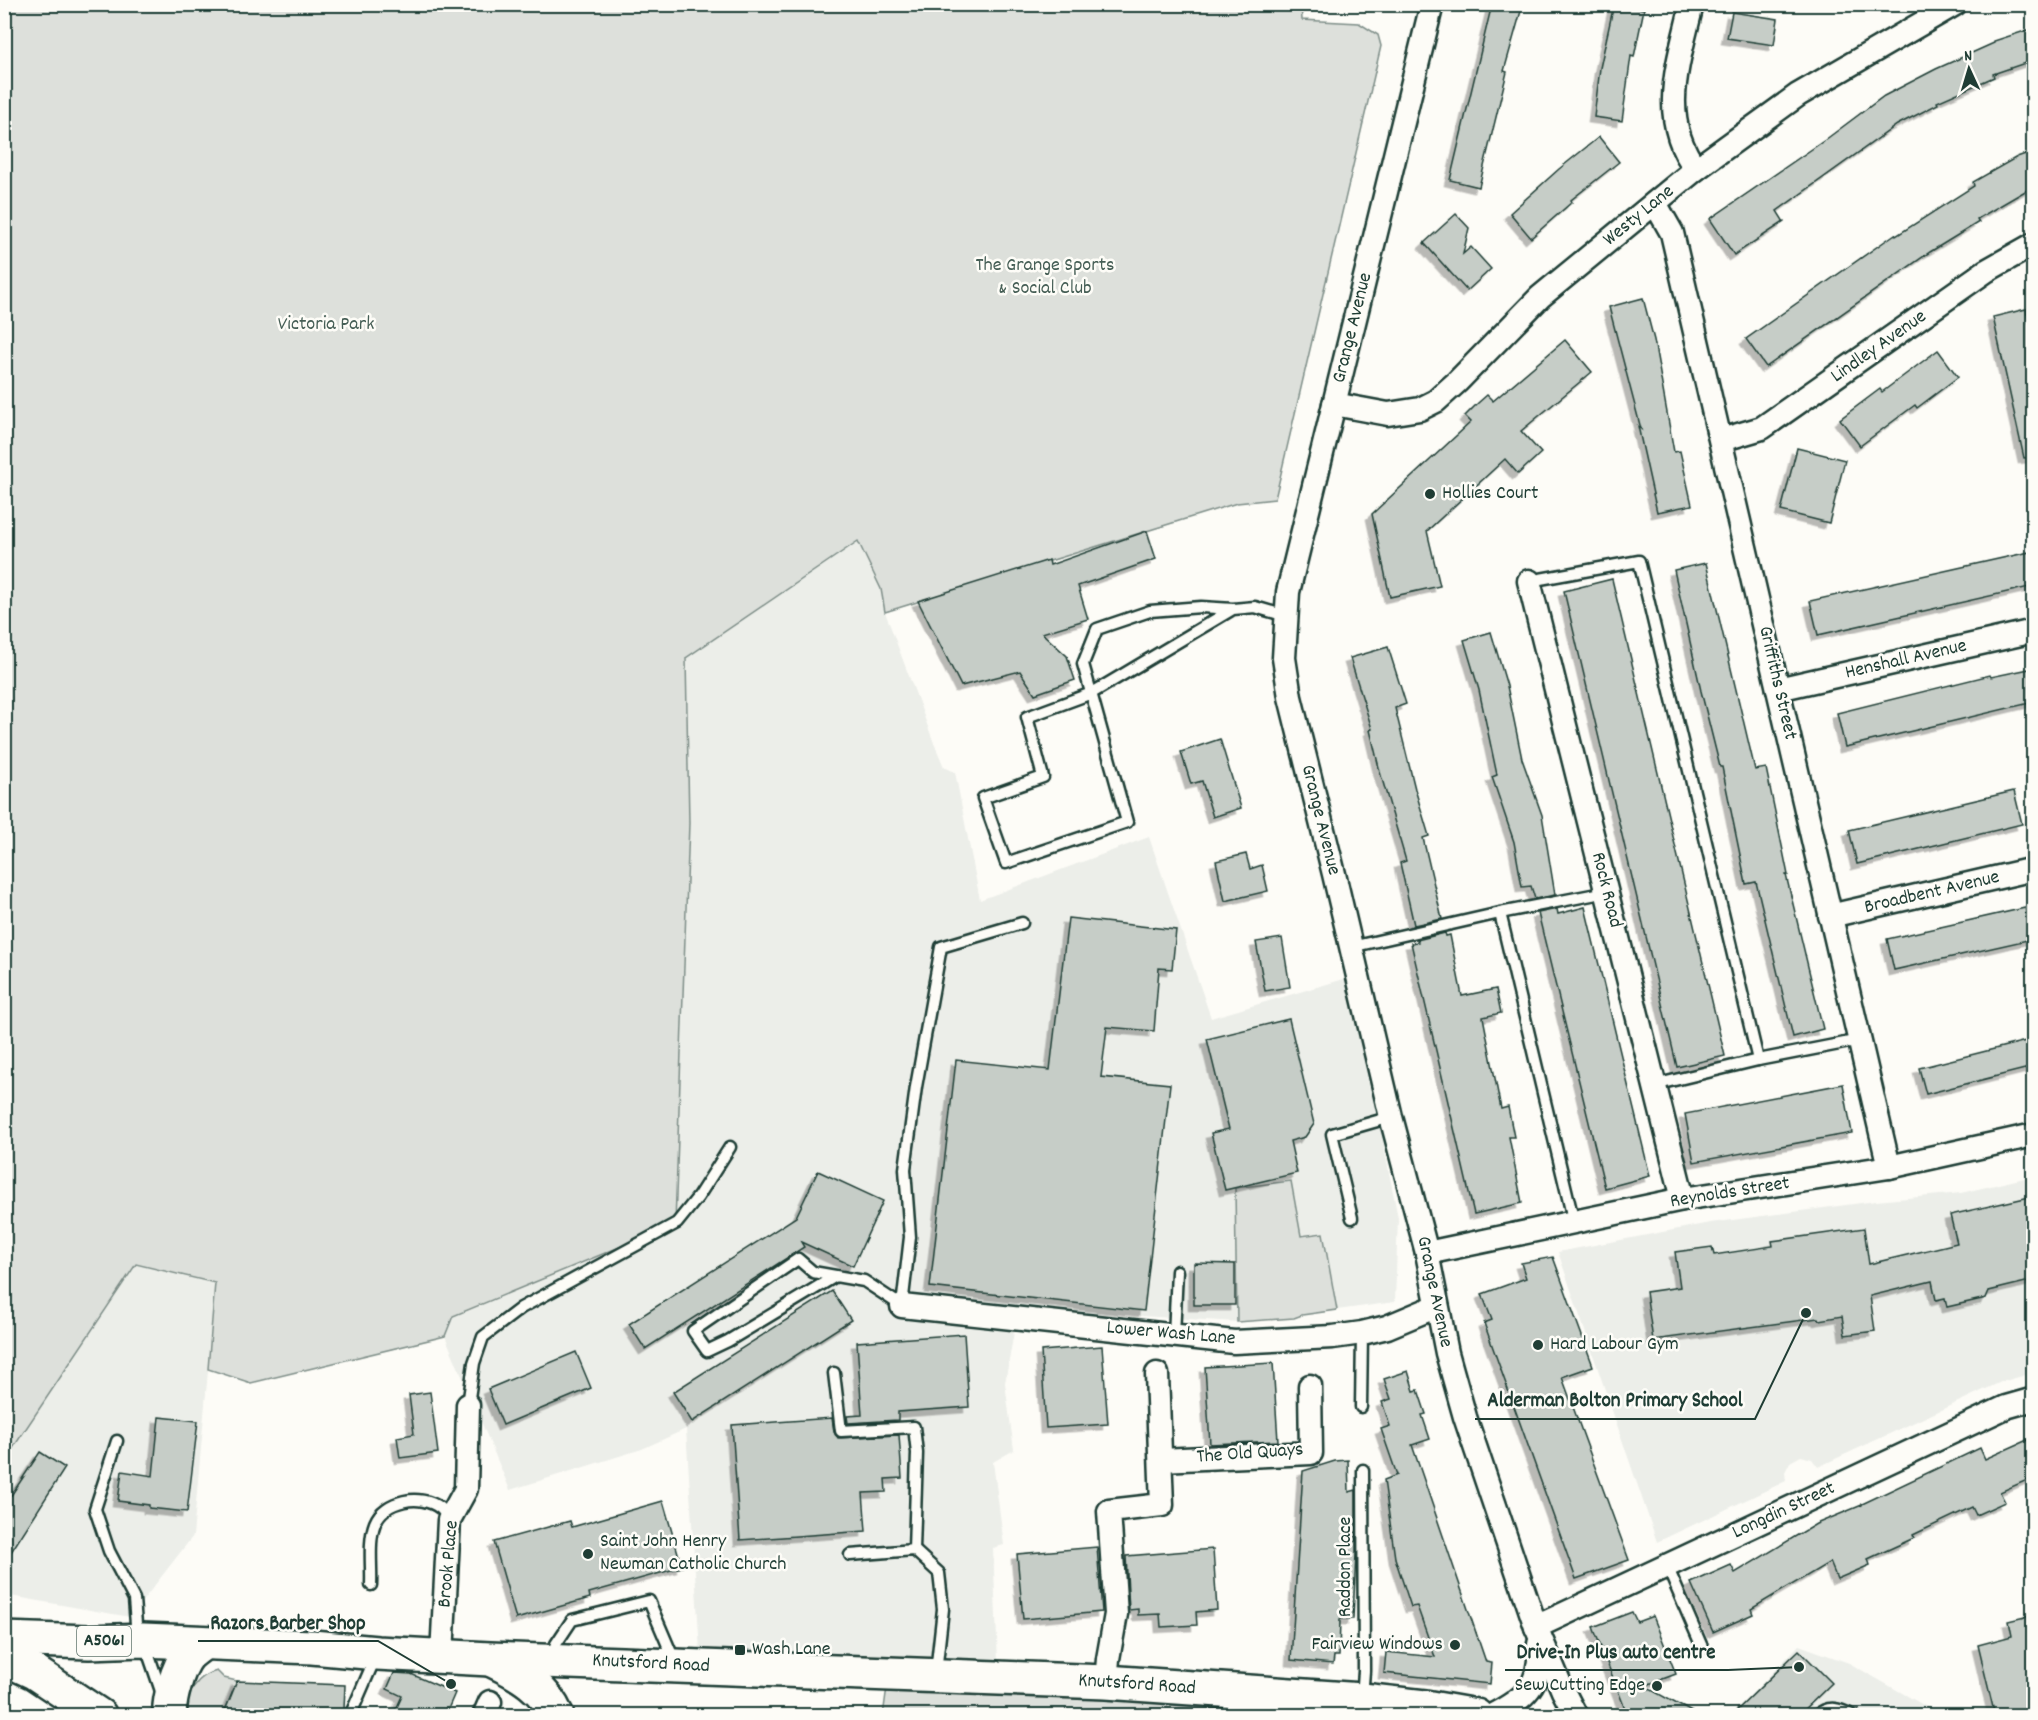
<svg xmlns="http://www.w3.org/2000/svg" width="2038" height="1720" font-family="Dekko,sans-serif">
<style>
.built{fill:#eceee9}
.green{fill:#dde0db;stroke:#7e8e88;stroke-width:1.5}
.building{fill:#c6cdc7;stroke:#1f3d34;stroke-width:1.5;filter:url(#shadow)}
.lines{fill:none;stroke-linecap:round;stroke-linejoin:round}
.lane-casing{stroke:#1f3d34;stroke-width:15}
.street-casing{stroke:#1f3d34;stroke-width:27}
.highway-casing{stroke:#1f3d34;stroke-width:38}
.lane{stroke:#fdfcf7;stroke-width:10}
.street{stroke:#fdfcf7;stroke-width:22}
.highway{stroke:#fdfcf7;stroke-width:33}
.poi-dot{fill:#1f3d34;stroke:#fdfcf7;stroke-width:2}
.labels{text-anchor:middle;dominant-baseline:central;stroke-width:5;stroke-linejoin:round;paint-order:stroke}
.shield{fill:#fdfcf7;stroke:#62766e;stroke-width:1.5}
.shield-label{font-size:18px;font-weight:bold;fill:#1f3d34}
.street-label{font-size:20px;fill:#1f3d34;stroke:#fdfcf7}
.park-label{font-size:20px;fill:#455e55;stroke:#fdfcf7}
.poi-label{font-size:20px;fill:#1f3d34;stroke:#fdfcf7;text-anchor:start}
.leader{fill:none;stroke:#1f3d34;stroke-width:2}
.callout-dot{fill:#1f3d34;stroke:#fdfcf7;stroke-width:2}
.callout-label{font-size:21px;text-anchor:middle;font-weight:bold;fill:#1f3d34;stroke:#fdfcf7;stroke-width:5;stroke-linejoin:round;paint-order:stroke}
</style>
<defs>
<filter id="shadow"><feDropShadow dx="-5.5" dy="5.5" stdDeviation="0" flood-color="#0004"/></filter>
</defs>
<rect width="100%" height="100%" fill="#fdfcf7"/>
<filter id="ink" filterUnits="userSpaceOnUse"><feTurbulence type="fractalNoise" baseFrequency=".0167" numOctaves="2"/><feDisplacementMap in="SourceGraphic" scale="12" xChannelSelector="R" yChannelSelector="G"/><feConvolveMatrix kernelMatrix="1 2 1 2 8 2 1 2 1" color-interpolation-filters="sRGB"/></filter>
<g filter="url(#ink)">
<g class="built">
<path d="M858,540L881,589L885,612L934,743L944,767L955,772L980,900L1149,837L1211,1018L1351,977L1398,1218L1395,1302L1337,1310L1323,1233L1301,1237L1291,1182L1235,1189L1237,1322L1014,1308V1332L1005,1383L1014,1450L993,1462L1004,1545L993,1548L998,1662L701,1667L686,1429L642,1449L510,1490L445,1336L453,1316L675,1224L689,823L686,658Z"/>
<path d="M2033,1176V1373L2001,1382L1818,1467L1812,1459L1801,1456L1790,1462L1785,1472L1786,1481L1657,1542L1558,1252L1710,1223L1876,1201L1961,1193Z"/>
<path d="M136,1263L216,1283L193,1536L130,1617L5,1595L4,1460Z"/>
<path d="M1799,1645L1849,1663L1941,1715L1731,1716Z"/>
</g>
<g class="green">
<path d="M1301,4L1302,20L1359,23L1378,35L1381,46L1275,499L1237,503L885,612L881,589L858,541L686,658L689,823L675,1224L453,1316L445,1336L251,1383L208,1369L215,1283L136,1264L5,1460V5Z"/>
<path d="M1291,1181L1301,1236L1323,1233L1337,1310L1302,1315L1294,1318L1237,1322L1235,1188Z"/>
<path d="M217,1671L224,1678L237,1681L223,1715L186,1716C187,1695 195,1676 217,1671Z"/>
<path d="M892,1674L1382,1716H883L886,1694Z"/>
</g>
<g class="building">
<path d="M1492,4H1523L1504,71L1507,72L1479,187L1450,180Z"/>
<path d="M1614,4L1644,9L1634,57L1631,56L1622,121L1594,117L1600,68Z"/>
<path d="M1732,12L1778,19L1774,45L1727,38Z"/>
<path d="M2034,28V60L1993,74L1994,77L1937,102L1938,104L1897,125L1777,211L1784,222L1734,255L1710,219L1825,140L1884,96L1936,69L1994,43V41Z"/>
<path d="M1599,137L1619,162L1571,200L1572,202L1531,238L1510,213L1559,169Z"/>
<path d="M2034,151V186L1977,219L1979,222L1930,252L1766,367L1746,339L1895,234L1896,236L1974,186L1973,182L2017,157Z"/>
<path d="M1456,214L1469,228L1463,254L1471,247L1491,269L1467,291L1424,243Z"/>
<path d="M1643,298L1654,340L1674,452L1680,451L1692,505L1657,512L1638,426L1641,429L1609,307Z"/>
<path d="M2026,309L2034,342V457L2024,458L1993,317Z"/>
<path d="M1565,340L1592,372L1521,431L1541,453L1518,474L1505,459L1427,531L1440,586L1390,597L1372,514L1471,422L1465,416L1478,403L1487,395L1493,401Z"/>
<path d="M1938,350L1958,377L1917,408L1915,405L1860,446L1840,419L1880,389L1882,392Z"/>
<path d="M1797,448L1845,460L1829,523L1781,511Z"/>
<path d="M1147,531L1156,559L1078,586L1088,619L1042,633L1067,656L1075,680L1035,694L1020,671L961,686L918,601L1049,560L1050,565Z"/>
<path d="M2034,551V586L1818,635L1810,601Z"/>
<path d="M1706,563L1755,770L1766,768L1788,875H1786L1823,1029L1793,1037L1756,882L1746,884L1722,767H1720L1701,691L1674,570Z"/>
<path d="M1612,579L1725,1056L1677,1067L1564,591Z"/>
<path d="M1491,632L1507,686L1522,759L1542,815L1555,895L1535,899L1531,886L1522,887L1514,842L1492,777L1497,775L1479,690L1464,640Z"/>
<path d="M1388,647L1406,704L1395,708L1415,789L1429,836L1423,838L1442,919L1414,925L1400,863L1406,861L1380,772L1370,730L1372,729L1350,658Z"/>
<path d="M2034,668V702L1845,747L1837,713L1990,675L1991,677Z"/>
<path d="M1220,739L1241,808L1213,817L1202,781L1191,784L1181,752Z"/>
<path d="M2014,791L2022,824L1857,864L1849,830Z"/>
<path d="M1246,854L1250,869L1262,865L1268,891L1225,901L1216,861Z"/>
<path d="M1585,907L1650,1176L1605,1188L1538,913L1557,909L1558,914Z"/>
<path d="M2025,908L2032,939L1894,970L1887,939Z"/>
<path d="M1068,918L1176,930L1172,969L1159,968L1154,1031L1107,1027L1101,1077L1170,1084L1144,1311L930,1287L956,1060L1050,1070Z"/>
<path d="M1445,933L1446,936L1450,935L1462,996L1496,989L1501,1013L1483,1017L1501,1109L1508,1107L1514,1137H1509L1522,1203L1474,1214L1411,943L1418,942L1417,940Z"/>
<path d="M1282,938L1290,987L1265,991L1256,942Z"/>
<path d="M1289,1019L1314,1124L1305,1137L1290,1141L1297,1173L1225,1190L1211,1133L1229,1129L1207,1039Z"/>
<path d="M2026,1041L2033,1067L1926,1094L1919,1068Z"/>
<path d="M1843,1084L1852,1133L1694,1162L1685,1114Z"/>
<path d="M818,1171L883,1201L853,1266L801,1242L804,1247L645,1349L629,1324L796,1217Z"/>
<path d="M2034,1196V1280L1989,1291L1986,1298L1947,1307L1945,1298L1936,1300L1932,1281L1870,1296L1875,1331L1845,1335L1842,1316L1819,1320L1818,1318L1653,1340L1646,1292L1680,1287L1675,1252L1712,1247L1714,1255L1773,1246L1772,1241L1864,1228L1869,1264L1957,1243L1950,1215Z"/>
<path d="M1553,1257L1593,1366L1562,1377L1629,1560L1576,1579L1484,1323L1492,1320L1482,1294L1526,1278L1521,1263Z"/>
<path d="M1194,1263L1235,1264V1305H1194Z"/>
<path d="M832,1291L851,1320L692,1422L673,1392Z"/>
<path d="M964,1334L969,1407L898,1412V1420L848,1423L847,1416L862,1415L857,1342Z"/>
<path d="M1102,1346L1108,1424L1046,1428L1041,1351Z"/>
<path d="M576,1352L591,1388L503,1425L488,1389Z"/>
<path d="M1273,1363L1278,1441L1210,1444L1205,1367Z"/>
<path d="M1408,1371L1414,1391L1418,1390L1426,1414L1422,1415L1430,1439L1412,1445L1486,1662L1492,1663L1490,1684L1384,1673L1386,1652L1435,1657L1417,1606L1411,1607L1395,1558L1384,1480L1397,1475L1381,1429L1390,1426L1382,1402L1391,1399L1384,1379Z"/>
<path d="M430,1392L438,1453L400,1458L397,1437L414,1434L409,1395Z"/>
<path d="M159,1417L198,1421L187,1512L149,1508V1505L118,1501L122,1471L153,1476Z"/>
<path d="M832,1418L834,1432L838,1438L899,1435L902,1478L885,1479L886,1492L863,1493L866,1531L740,1540L732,1425Z"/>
<path d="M2034,1437V1477L2000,1492L2005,1502L1976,1515L1972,1507L1913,1535L1914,1538L1868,1559L1870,1565L1837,1579L1830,1562L1751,1609L1753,1614L1713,1632L1691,1583L1731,1565L1735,1573L1816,1524L1862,1505V1504L1980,1448L1985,1459Z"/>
<path d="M40,1452L65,1468L4,1563V1506Z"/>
<path d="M1348,1460L1349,1492L1356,1490V1553L1353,1619H1340L1339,1656H1334L1333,1664L1291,1660L1303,1471L1335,1461Z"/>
<path d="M663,1501L682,1567L589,1593L590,1598L516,1619L494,1542L570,1521L572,1527Z"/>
<path d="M1097,1547L1102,1612L1023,1619L1017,1554Z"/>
<path d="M1213,1549L1217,1610L1196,1612L1197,1625L1161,1627L1160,1614L1138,1615V1609L1129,1610L1126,1556Z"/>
<path d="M1632,1612L1637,1622L1653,1616L1676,1674L1644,1686L1699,1716H1628L1593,1627Z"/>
<path d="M2034,1615V1687H2028L2034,1716H1995L1978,1645L2012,1636L2009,1621Z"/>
<path d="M1799,1650L1832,1683L1798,1716H1731Z"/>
<path d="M394,1673L411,1674L455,1693L445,1716H393L402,1696L387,1689Z"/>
<path d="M237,1681L345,1685L344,1710L343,1716H223Z"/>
</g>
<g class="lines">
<defs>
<g id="lane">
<path d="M1529,581L1639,561L1758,1060"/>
<path d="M1233,609L1092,693L1027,717L1043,777L983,798L1006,863L1127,822L1083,664L1097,629L1150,611L1201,607L1233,609L1255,607L1286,616"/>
<path d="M1500,913L1574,1223"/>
<path d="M1351,947L1500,913L1607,892"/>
<path d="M1654,1085L1758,1060L1860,1040"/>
<path d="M1352,1218L1332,1134L1391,1117"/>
<path d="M834,1277L728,1341L707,1351L693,1331L798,1259L813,1272L864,1281L902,1306L910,1237L905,1169L916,1087L941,947L1022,923"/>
<path d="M1174,1336L1177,1271"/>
<path d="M834,1373L841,1431L914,1427L917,1453L914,1550"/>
<path d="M468,1405L474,1363L483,1337L521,1308L677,1223L698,1197L730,1147"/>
<path d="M1361,1407L1362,1333"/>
<path d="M117,1441L95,1509L109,1551L134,1599L136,1624L148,1653L163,1697"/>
<path d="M850,1555L914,1550L939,1573L943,1609L936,1672"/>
<path d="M1667,1566L1702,1647"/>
<path d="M371,1585C372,1566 368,1541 375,1523C384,1500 421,1493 440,1508C444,1511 446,1516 449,1519"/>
<path d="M551,1657L556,1644L572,1620L649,1601L675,1662"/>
<path d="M1362,1698L1364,1671L1363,1470"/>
<path d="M350,1716L376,1656"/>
<path d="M1816,1716C1829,1704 1840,1709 1854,1716"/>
</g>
<g id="street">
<path d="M1432,4L1288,592L1284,658L1290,697L1334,874L1391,1117L1427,1253L1447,1353L1465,1417L1536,1627L1563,1691L1576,1716"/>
<path d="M1692,4C1679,62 1657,117 1696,169"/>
<path d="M1655,203L1672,233L1889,1167"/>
<path d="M1334,404L1388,414L1420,409L1436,401L1457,382L1540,297L1696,169L1798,95L1955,4"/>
<path d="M1721,440L1762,428L1986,271L2034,244"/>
<path d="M1529,581L1683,1199"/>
<path d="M1778,689L2034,631"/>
<path d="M1830,916L2034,869"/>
<path d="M1427,1253L1683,1199L1889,1167L2034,1135"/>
<path d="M902,1306L1234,1342L1333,1337L1362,1333L1387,1327L1437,1306"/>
<path d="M1161,1460L1311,1453L1310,1386"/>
<path d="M1536,1627L2006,1407L2034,1399"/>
<path d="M442,1655L449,1520L466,1489L468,1405"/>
<path d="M1106,1682L1108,1659L1116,1614L1109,1511L1162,1505L1157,1374"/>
<path d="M484,1716L490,1702"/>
<path d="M1491,1716C1526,1698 1542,1685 1539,1644"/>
</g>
<g id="highway">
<path d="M4,1639L89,1642L143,1640L312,1647L377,1653L490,1659L1106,1682L1362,1700L1425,1707L1476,1716"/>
<path d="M4,1658L34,1672L100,1716"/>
<path d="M494,1661C521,1674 545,1688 557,1716"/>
<path d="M170,1716C168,1701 178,1667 188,1655C192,1651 198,1647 203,1643"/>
</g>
</defs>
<use href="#lane" class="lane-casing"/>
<use href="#street" class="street-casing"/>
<use href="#highway" class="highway-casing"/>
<use href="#lane" class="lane"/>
<use href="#street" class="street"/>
<use href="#highway" class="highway"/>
</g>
</g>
<g class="poi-dot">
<circle cx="1430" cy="494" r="6"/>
<circle cx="1538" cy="1345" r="6"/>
<circle cx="588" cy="1554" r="6"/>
<circle cx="1455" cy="1645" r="6"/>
<rect x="734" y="1644" width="12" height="12" rx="3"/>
<circle cx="1657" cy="1686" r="6"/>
</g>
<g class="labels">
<rect class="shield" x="77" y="1626" width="54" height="30" rx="4.5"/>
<g class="shield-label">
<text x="104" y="1641">A5061</text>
</g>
<g class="street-label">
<text transform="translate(1639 216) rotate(-39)">Westy Lane</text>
<text transform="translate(1353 328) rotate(-76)">Grange Avenue</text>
<text transform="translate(1879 347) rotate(-35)">Lindley Avenue</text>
<text transform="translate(1906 660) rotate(-13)">Henshall Avenue</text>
<text transform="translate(1777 683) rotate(77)">Griffiths Street</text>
<text transform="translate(1320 820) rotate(76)">Grange Avenue</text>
<text transform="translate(1606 890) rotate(76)">Rock Road</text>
<text transform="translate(1932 893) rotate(-13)">Broadbent Avenue</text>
<text transform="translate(1730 1193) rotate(-9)">Reynolds Street</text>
<text transform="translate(1434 1292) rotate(78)">Grange Avenue</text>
<text transform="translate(1171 1334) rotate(5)">Lower Wash Lane</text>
<text transform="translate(1250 1454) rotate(-4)">The Old Quays</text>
<text transform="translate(1784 1511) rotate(-25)">Longdin Street</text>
<text transform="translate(449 1564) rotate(-85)">Brook Place</text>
<text transform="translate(1346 1567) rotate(-90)">Raddon Place</text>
<text transform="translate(651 1664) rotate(3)">Knutsford Road</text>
<text transform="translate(1137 1685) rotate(4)">Knutsford Road</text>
</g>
<g class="park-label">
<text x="1045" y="266">The Grange Sports<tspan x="1045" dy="23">&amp; Social Club</tspan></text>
<text x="326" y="325">Victoria Park</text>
</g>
<g class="poi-label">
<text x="1442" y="494">Hollies Court</text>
<text x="1550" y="1345">Hard Labour Gym</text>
<text x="600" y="1542">Saint John Henry<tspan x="600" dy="23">Newman Catholic Church</tspan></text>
<text x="1443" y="1645" text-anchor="end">Fairview Windows</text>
<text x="752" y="1650">Wash Lane</text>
<text x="1645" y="1686" text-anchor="end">Sew Cutting Edge</text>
</g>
</g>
<path class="leader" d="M1806 1313L1755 1419H1475M451 1684L378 1641H198M1799 1667L1728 1670H1505"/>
<g class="callout-dot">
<circle cx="1806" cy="1313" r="6"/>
<circle cx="451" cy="1684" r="6"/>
<circle cx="1799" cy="1667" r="6"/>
</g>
<g class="callout-label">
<text x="1615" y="1406">Alderman Bolton Primary School</text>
<text x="288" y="1629">Razors Barber Shop</text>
<text x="1616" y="1658">Drive-In Plus auto centre</text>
</g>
<rect width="2038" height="1720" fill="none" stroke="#fdfcf7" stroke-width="24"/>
<rect x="12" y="12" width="2014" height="1696" fill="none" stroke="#1f3d34" stroke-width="2" filter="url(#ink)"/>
<g transform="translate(1969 69) rotate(356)" stroke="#fdfcf7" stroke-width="4.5" paint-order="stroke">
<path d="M0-4.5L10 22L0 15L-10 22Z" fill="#1f3d34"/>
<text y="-9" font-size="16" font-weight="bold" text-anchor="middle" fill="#1f3d34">N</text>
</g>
</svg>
